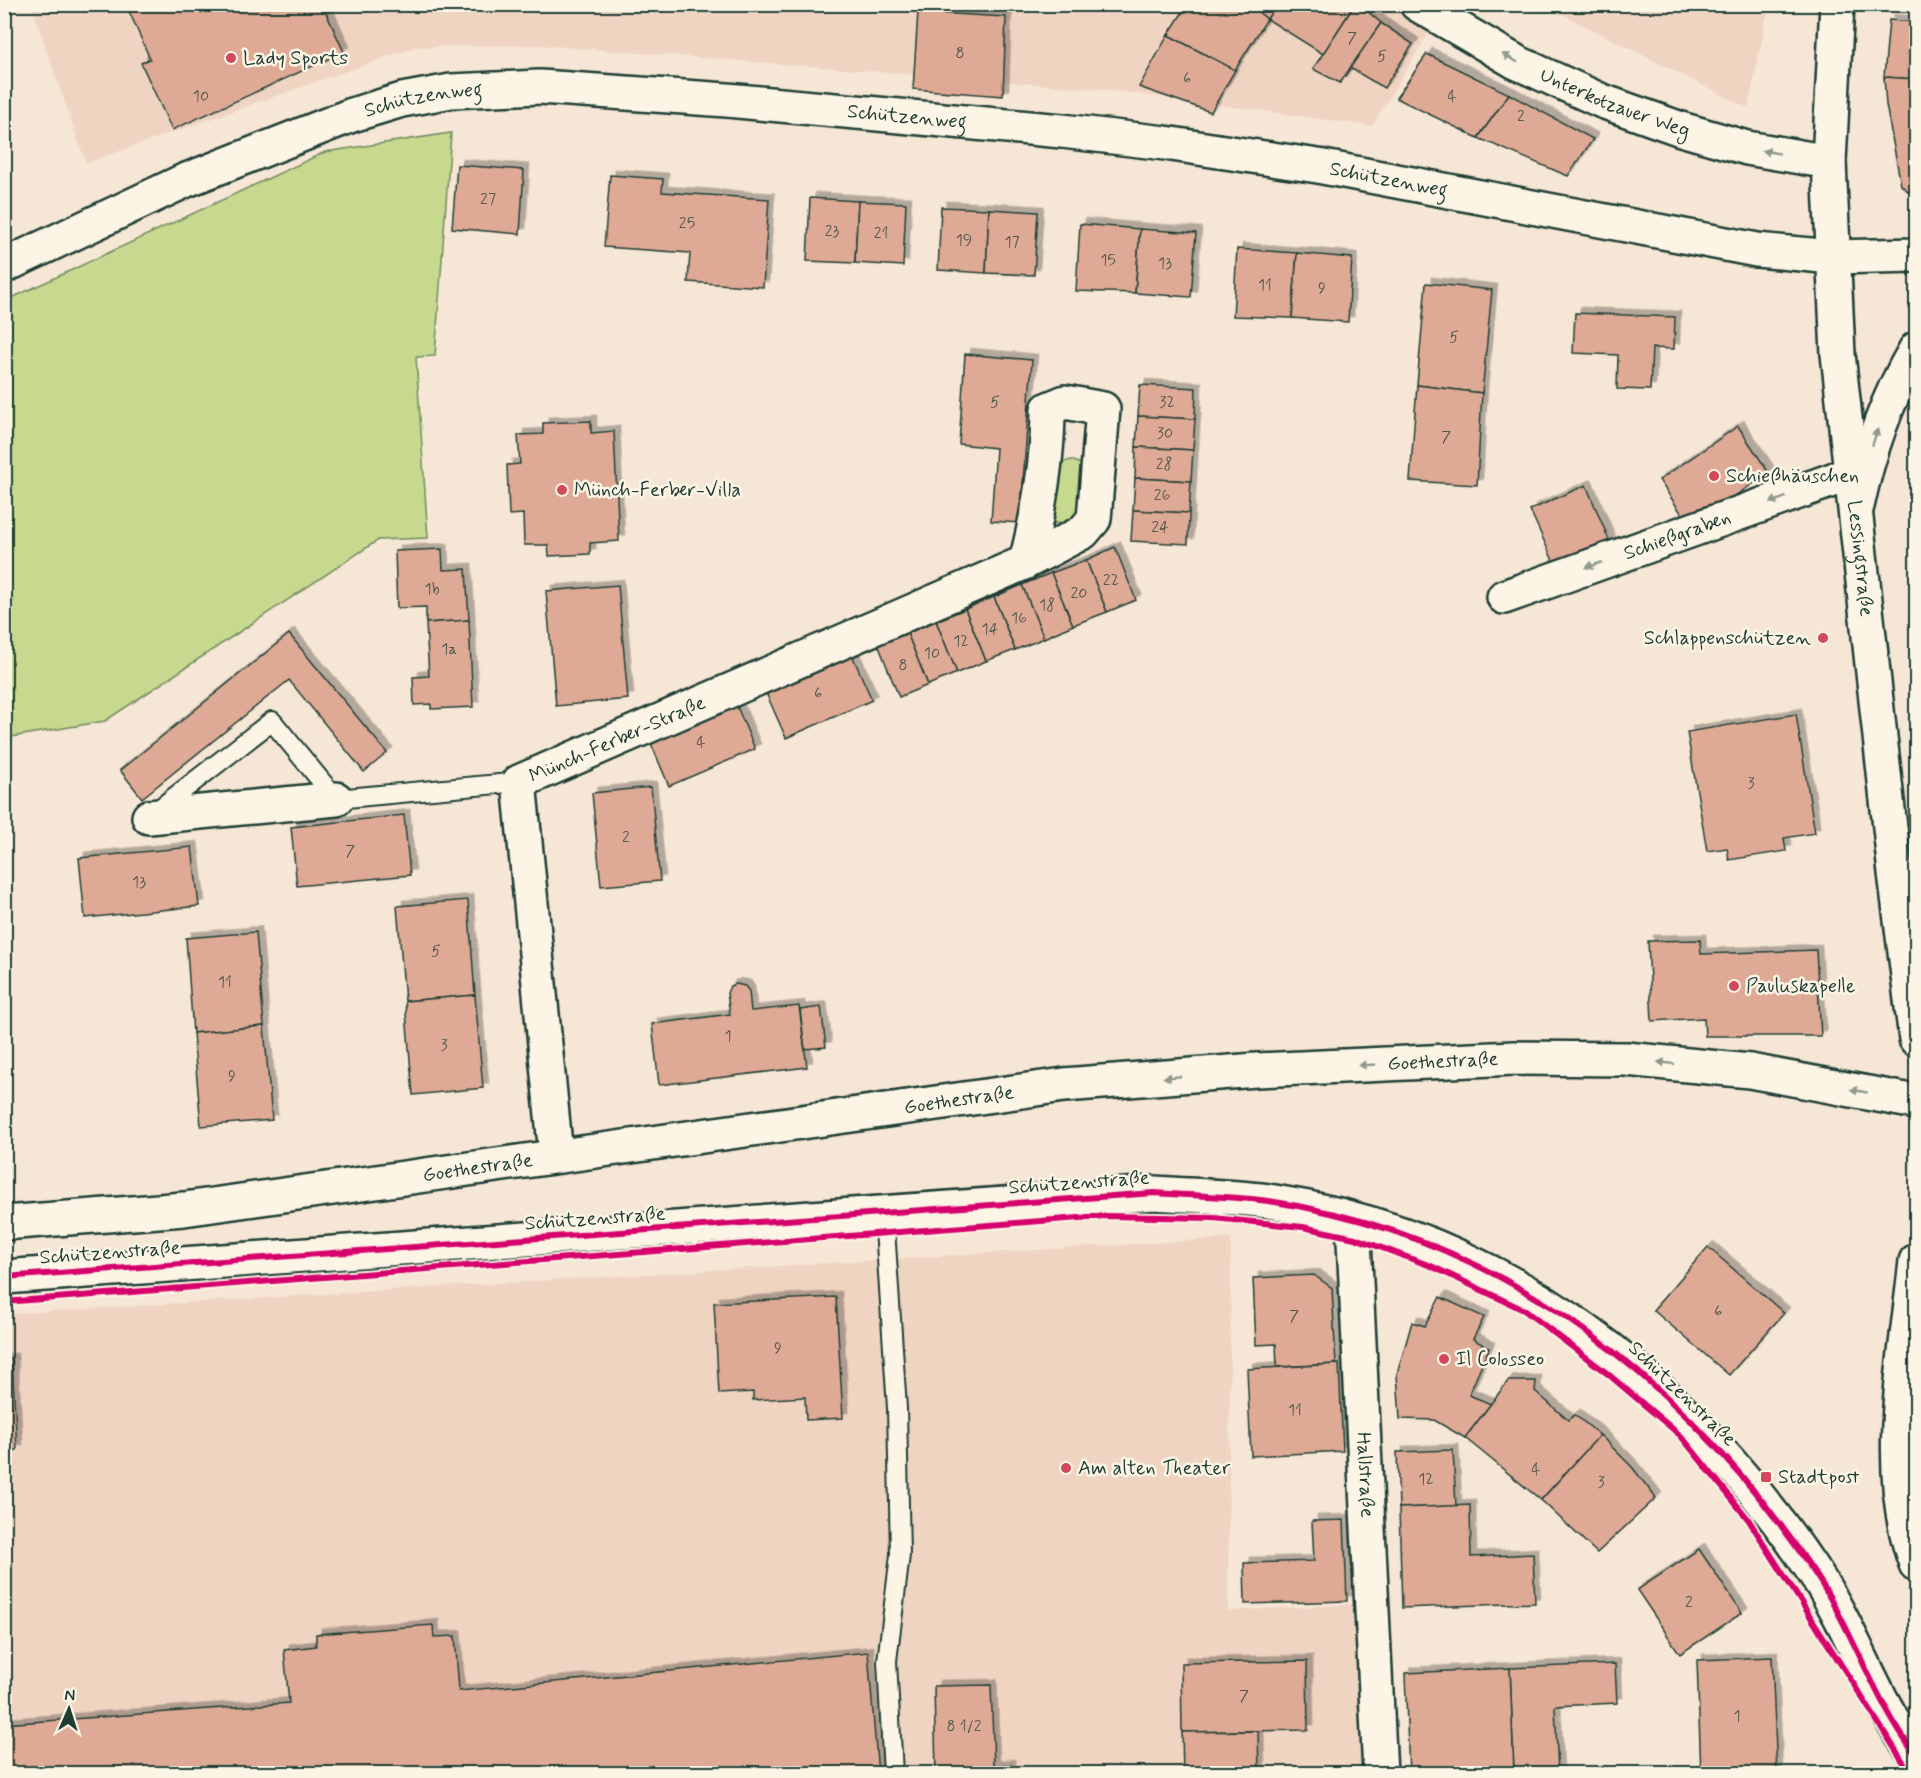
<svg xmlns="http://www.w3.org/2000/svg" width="1921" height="1778" font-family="Mynerve,sans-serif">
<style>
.built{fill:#efd4c2}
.green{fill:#c6d98e;stroke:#728b61;stroke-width:1.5}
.building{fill:#dfaa95;stroke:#1f3d34;stroke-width:1.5;filter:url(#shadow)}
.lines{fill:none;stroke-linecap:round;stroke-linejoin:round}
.lane-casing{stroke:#1f3d34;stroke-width:22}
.street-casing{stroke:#1f3d34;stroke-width:38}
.secondary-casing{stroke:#1f3d34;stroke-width:38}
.primary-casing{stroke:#1f3d34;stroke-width:38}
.lane{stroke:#fcf5e5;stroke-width:18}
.street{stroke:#fcf5e5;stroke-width:33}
.secondary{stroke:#fcf5e5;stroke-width:33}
.primary{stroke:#fcf5e5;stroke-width:33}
.cycleway-casing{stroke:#fcf5e5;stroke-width:10}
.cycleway{stroke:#d6006c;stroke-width:6}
.oneway{fill:#8e998c}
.poi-dot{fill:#d1495b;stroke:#fcf5e5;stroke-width:2}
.labels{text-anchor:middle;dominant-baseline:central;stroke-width:5;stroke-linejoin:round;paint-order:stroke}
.number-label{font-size:16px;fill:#4f584c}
.poi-label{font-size:20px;fill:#1f3d34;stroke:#fcf5e5;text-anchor:start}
.street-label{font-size:20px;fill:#1f3d34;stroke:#fcf5e5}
</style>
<defs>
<filter id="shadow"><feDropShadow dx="5.5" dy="-5.5" stdDeviation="0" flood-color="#0004"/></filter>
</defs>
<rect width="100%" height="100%" fill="#f6e6d5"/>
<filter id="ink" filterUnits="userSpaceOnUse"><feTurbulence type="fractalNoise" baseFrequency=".0167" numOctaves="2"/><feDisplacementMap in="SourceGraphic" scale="12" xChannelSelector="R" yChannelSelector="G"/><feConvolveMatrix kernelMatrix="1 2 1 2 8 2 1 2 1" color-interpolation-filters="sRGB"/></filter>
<g filter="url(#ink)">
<g class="built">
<path d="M31,5H1446L1372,126L1100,89L538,45L415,47L86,163Z"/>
<path d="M1544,5H1769L1748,108Z"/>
<path d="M1231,1238L1228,1611L1360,1604L1366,1773L5,1774V1314Z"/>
</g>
<g class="green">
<path d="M451,133L435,356L416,357L428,538L378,540L105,721L5,738V301L325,152Z"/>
<path d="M1071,460L1084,465L1083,510L1075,521L1051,524L1059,463Z"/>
</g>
<g class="building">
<path d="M126,4H245L247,8L255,4H322L344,52L172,130L141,63L150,59Z"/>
<path d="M1188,4H1249L1267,19L1235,70L1168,35Z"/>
<path d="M1249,4H1277L1267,19Z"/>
<path d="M1277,4H1355L1323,54L1267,19Z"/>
<path d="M1355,4H1359L1381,23L1340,83L1313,69Z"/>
<path d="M918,12L1006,17L1003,96L913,89Z"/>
<path d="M1889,20L1916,22V79L1884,77Z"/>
<path d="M1381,23L1413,44L1384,88L1350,68Z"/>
<path d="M1168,35L1235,70L1211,112L1139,87Z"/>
<path d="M1427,54L1509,94L1478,138L1396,98Z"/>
<path d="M1884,77L1916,79V198L1901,185L1886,105Z"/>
<path d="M1509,94L1593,139L1568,176L1478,138Z"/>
<path d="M457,165L524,170L520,234L452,228Z"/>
<path d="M610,175L663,179L662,192L769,199L763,287L688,282L690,253L604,247Z"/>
<path d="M810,198L858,201L855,263L807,261Z"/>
<path d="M858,201L906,203L903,266L855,263Z"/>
<path d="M941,207L989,209L986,273L938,270Z"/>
<path d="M989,209L1038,212L1034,275L986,273Z"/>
<path d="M1080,224L1140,229L1135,293L1076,291Z"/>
<path d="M1140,229L1196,233L1191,297L1135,293Z"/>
<path d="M1237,249L1297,253L1292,318L1233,316Z"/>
<path d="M1297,253L1352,258L1348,322L1292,318Z"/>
<path d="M1426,283L1492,290L1482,393L1417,385Z"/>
<path d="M1575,313L1675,317L1674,349L1652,348L1650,390L1617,389L1618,355L1573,353Z"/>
<path d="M965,354L1032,360L1020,523L991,521L996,448L959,444Z"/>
<path d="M1140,385L1196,388L1195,419L1138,416Z"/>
<path d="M1417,385L1482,393L1477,485L1410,481Z"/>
<path d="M1138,416L1195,419L1193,450L1136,447Z"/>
<path d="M591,421V433L614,431L619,541L590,543V554L549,556L548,545H524L523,514L509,515L507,465L520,464L518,435L543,434V423Z"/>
<path d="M1738,426L1769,473L1690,526L1659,480Z"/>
<path d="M1136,447L1193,450L1191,481L1135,478Z"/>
<path d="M1135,478L1191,481L1189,513L1133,510Z"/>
<path d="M1586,485L1610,542L1555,565L1530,510Z"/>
<path d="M1133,510L1189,513L1188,544L1131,541Z"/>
<path d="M1115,547L1136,600L1107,612L1086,560Z"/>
<path d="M442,549L443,570L466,569L469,620L426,623V607L397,608L395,551Z"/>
<path d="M1086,560L1107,612L1073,625L1051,573Z"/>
<path d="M1051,573L1073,625L1044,638L1022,585Z"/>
<path d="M618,585L628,699L556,706L546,591Z"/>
<path d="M1022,585L1044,638L1015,650L994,597Z"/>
<path d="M994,597L1015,650L986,661L965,609Z"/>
<path d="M965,609L986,661L957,673L936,621Z"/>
<path d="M469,620L473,707L431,709V704L414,705L413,677L429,676L426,623Z"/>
<path d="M936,621L957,673L928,685L907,633Z"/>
<path d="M907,633L928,685L899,697L878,644Z"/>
<path d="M289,634L387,753L364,772L289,680L142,798L120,770Z"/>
<path d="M849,648L872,700L786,738L763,686Z"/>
<path d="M733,697L755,749L669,786L647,734Z"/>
<path d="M1796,714L1815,833L1784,838L1786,851L1729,860L1727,848L1707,851L1687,732Z"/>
<path d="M651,787L660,881L601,886L592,793Z"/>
<path d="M404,815L410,875L297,886L291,827Z"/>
<path d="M192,847L199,906L85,918L79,858Z"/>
<path d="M468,900L475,995L405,1001L397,906Z"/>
<path d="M256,932L264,1026L193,1033L186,938Z"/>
<path d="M1700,940L1701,954L1816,950L1821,1036H1705L1704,1018L1652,1021L1648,941Z"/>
<path d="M736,984L745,986L749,991L751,1011L799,1006L807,1067L659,1085L652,1024L730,1014L727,993L730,986Z"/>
<path d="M475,995L483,1088L413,1095L405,1001Z"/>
<path d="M821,1007L826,1047L805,1049L800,1010Z"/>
<path d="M264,1026L272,1120L201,1126L193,1033Z"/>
<path d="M1708,1247L1784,1313L1729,1375L1653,1310Z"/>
<path d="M1314,1275L1332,1288L1336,1364L1277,1367L1276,1344L1256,1345L1253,1278Z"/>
<path d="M836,1297L843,1418L806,1420L805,1397L753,1400V1392L719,1394L714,1303Z"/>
<path d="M1440,1297L1484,1317L1473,1339L1489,1348L1469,1395L1491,1404L1465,1438L1434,1420L1400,1419L1397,1374L1412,1322L1425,1326Z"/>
<path d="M4,1359H12L17,1450H4Z"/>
<path d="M1339,1364L1343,1451L1251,1456L1247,1369Z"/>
<path d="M1508,1381H1536L1535,1391L1568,1420L1575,1415L1600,1435L1541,1500L1465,1438Z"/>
<path d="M1600,1435L1632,1467L1656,1498L1597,1553L1541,1500Z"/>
<path d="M1453,1450L1456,1506L1399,1508L1397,1452Z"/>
<path d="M1470,1505L1471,1557L1533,1554L1535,1603L1402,1608L1399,1508Z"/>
<path d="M1344,1520L1347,1601L1245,1604L1244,1563L1314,1561L1312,1521Z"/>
<path d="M1699,1549L1742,1613L1680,1654L1637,1590Z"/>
<path d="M433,1625L434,1637L455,1636L459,1691L868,1652L878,1774H4V1724L289,1703L284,1650L316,1646V1634Z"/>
<path d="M1772,1657L1777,1773L1701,1774L1697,1660Z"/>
<path d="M1307,1661L1308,1730L1182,1732L1181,1663Z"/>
<path d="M1615,1664L1617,1703L1555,1706L1558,1774H1514L1510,1668Z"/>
<path d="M1510,1668L1514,1774H1409L1405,1673Z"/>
<path d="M991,1685L994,1766L1010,1765V1774H936L934,1686Z"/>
<path d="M1258,1731L1259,1774H1183L1182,1732Z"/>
</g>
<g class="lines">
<defs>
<g id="lane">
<path d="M155,812L272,721L336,799L519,782"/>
<path d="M884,1214L897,1408L900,1555L887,1661L893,1774"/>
</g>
<g id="street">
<path id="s1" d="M1417,4L1516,62L1602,101L1681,129L1747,148L1829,162"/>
<path id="s2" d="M1504,597L1852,473"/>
<path d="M149,817L336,799"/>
<path id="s3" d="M556,1155L519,782L1026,562L1083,532L1094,519L1103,409L1065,402L1048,409C1048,462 1039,511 1026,562"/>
<path id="s4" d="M1353,1220L1380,1774"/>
<path id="s5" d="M4,1223L184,1209L1064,1085L1256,1070L1514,1058L1626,1059L1750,1071L1916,1102"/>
</g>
<g id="secondary">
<path d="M1833,257L1916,255"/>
<path d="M1857,506C1869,450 1887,398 1916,349"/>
<path d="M4,1277L1154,1193C1194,1196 1235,1196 1275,1202C1507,1238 1688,1383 1816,1575C1854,1632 1874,1701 1916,1755"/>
</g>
<g id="primary">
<path id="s6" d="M1837,4L1829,162L1838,354L1895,873L1916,1039"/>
<path id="s7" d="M4,266L184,181L352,115L402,100L451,91L540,87L727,100L1062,131L1165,143L1318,166L1757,250L1833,257"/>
<path d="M1916,1261C1906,1357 1882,1472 1916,1564"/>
</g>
</defs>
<use href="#lane" class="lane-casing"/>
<use href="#street" class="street-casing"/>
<use href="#secondary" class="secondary-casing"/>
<use href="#primary" class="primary-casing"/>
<use href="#lane" class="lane"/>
<use href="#street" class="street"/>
<use href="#secondary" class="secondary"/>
<use href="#primary" class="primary"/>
<defs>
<g id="cycleway">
<path d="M4,1277L1154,1193C1194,1196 1235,1196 1275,1202C1507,1238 1688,1383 1816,1575C1854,1632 1874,1701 1916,1755"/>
<path d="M4,1302L1105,1216L1213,1218L1303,1227L1355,1238L1431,1266L1524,1310L1608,1374L1681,1436L1748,1519L1911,1774"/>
</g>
</defs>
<use href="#cycleway" class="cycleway-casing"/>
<use href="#cycleway" class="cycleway"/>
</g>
<defs><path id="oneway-solid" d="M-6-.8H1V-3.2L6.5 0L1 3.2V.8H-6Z" transform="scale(1.5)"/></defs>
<g class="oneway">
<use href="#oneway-solid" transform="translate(1510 58) rotate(-151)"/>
<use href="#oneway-solid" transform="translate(1771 152) rotate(-170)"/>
<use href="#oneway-solid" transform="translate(1875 437) rotate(-72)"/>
<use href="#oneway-solid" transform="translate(1778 500) rotate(160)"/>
<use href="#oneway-solid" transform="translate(1594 565) rotate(160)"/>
<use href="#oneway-solid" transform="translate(1666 1063) rotate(-174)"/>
<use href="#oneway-solid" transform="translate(1367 1065) rotate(177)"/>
<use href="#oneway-solid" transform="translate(1172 1077) rotate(175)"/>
<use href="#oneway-solid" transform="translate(1859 1091) rotate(-170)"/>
</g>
</g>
<g class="poi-dot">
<circle cx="231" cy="58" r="6"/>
<circle cx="1714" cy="476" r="6"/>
<circle cx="562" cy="490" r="6"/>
<circle cx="1823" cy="638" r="6"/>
<circle cx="1734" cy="986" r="6"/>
<circle cx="1444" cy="1359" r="6"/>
<circle cx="1066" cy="1468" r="6"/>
<rect x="1760" y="1471" width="12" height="12" rx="3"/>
</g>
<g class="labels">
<g class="number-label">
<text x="1352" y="38">7</text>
<text x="960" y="53">8</text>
<text x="1382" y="56">5</text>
<text x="1187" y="78">6</text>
<text x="201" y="96">10</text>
<text x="1452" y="96">4</text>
<text x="1521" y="116">2</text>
<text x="488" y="199">27</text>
<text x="687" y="223">25</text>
<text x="832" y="231">23</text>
<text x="881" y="233">21</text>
<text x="964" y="240">19</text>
<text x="1012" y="242">17</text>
<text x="1108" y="260">15</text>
<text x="1165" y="263">13</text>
<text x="1265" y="285">11</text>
<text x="1322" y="288">9</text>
<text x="1454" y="337">5</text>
<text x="995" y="402">5</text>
<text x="1167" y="402">32</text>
<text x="1165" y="433">30</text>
<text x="1446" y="437">7</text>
<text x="1164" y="464">28</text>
<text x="1162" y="495">26</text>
<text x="1160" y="527">24</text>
<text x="1111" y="580">22</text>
<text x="432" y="589">1b</text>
<text x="1079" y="593">20</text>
<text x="1047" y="605">18</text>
<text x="1019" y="618">16</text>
<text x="990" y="629">14</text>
<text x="961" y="641">12</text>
<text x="449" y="649">1a</text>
<text x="932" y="653">10</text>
<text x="903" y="665">8</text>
<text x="818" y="693">6</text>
<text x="701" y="742">4</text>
<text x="1751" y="783">3</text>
<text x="626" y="837">2</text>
<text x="350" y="851">7</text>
<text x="139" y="882">13</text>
<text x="436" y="951">5</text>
<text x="225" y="982">11</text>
<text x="728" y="1036">1</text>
<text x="444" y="1045">3</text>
<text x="232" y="1076">9</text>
<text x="1718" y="1311">6</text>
<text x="1294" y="1316">7</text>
<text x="778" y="1348">9</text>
<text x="1295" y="1410">11</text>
<text x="1536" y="1469">4</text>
<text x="1426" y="1479">12</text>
<text x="1601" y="1482">3</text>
<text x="1689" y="1602">2</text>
<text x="1244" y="1696">7</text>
<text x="1737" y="1716">1</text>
<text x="964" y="1726">8 1/2</text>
</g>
<g class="poi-label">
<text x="243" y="58">Lady Sports</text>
<text x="1726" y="476">Schießhäuschen</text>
<text x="574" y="490">Münch-Ferber-Villa</text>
<text x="1811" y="638" text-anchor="end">Schlappenschützen</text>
<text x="1746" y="986">Pauluskapelle</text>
<text x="1456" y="1359">Il Colosseo</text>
<text x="1078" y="1468">Am alten Theater</text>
<text x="1778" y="1477">Stadtpost</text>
</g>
<g class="street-label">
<text stroke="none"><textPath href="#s7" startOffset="453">Schützenweg</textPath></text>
<text stroke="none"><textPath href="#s1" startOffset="222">Unterkotzauer Weg</textPath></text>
<text stroke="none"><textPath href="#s7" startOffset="939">Schützenweg</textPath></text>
<text stroke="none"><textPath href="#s7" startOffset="1425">Schützenweg</textPath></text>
<text stroke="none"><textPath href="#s2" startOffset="184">Schießgraben</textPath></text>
<text stroke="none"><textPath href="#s6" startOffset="556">Lessingstraße</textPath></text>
<text stroke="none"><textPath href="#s3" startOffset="482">Münch-Ferber-Straße</textPath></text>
<text stroke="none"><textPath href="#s5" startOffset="1449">Goethestraße</textPath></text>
<text stroke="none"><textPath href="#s5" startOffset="963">Goethestraße</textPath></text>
<text stroke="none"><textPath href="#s5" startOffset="477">Goethestraße</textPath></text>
<text transform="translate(1079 1183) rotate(-4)">Schützenstraße</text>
<text transform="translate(595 1219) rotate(-4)">Schützenstraße</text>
<text transform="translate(110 1253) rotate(-4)">Schützenstraße</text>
<text transform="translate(1682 1394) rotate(44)">Schützenstraße</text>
<text stroke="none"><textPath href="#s4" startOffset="255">Hallstraße</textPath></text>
</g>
</g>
<rect width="1921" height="1778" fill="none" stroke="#fcf5e5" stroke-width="24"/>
<rect x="12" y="12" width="1897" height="1754" fill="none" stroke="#1f3d34" stroke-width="2" filter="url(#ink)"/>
<g transform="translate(69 1709) rotate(3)" stroke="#fcf5e5" stroke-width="4.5" paint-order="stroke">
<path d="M0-4.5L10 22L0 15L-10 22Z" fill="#1f3d34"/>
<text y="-9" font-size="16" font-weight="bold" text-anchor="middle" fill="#1f3d34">N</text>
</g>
</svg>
